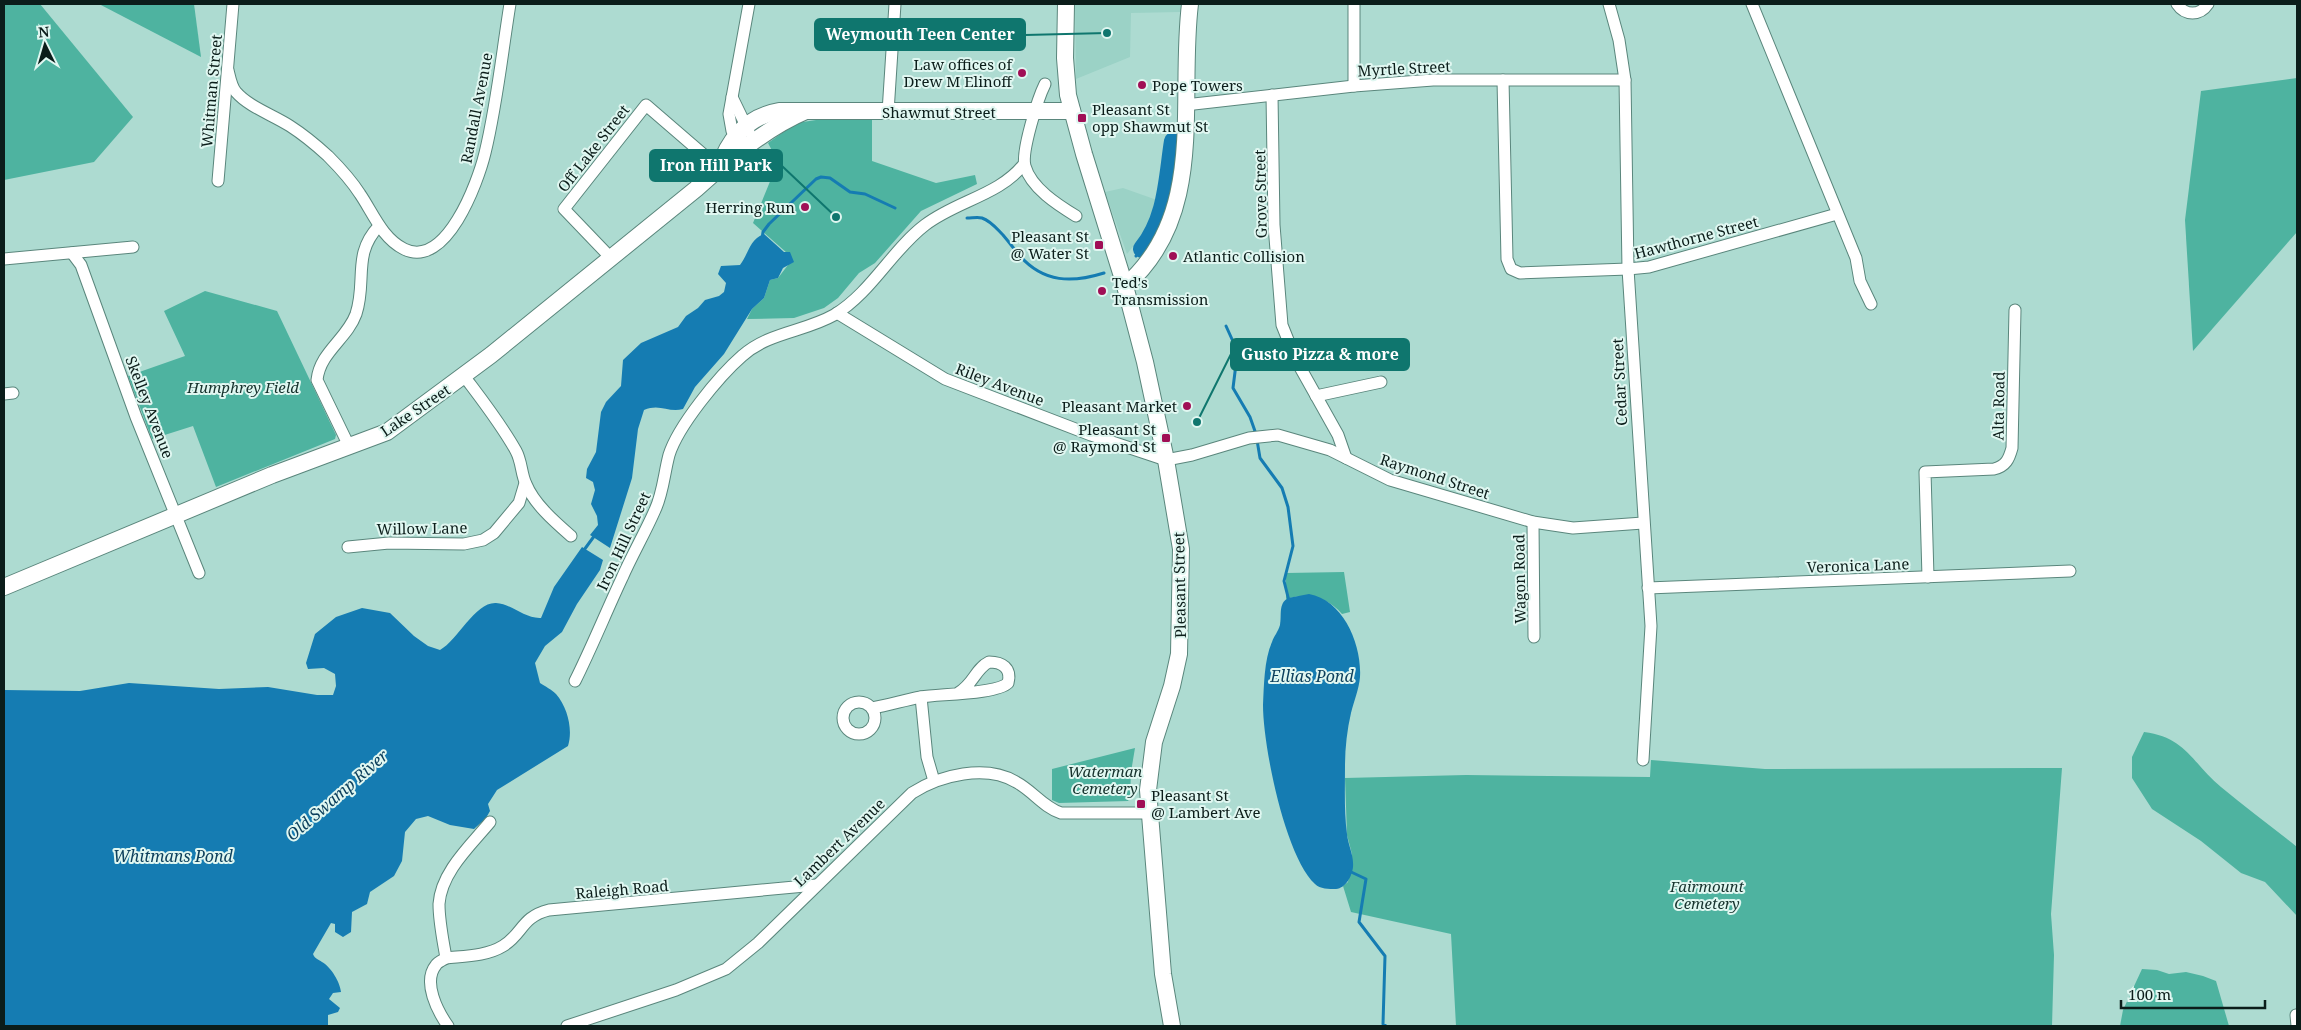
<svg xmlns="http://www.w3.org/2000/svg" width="2301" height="1030" font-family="'Noto Serif',serif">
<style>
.built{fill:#9bd2c6}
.green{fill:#4eb3a0}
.water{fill:#157cb2}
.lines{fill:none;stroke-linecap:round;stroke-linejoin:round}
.stream{stroke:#157cb2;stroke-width:3}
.river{stroke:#157cb2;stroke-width:18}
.street-casing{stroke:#5a867c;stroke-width:13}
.secondary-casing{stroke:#5a867c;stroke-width:18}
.street{stroke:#fff;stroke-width:11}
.secondary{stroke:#fff;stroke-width:16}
.poi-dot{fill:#a00f56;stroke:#e0f7f1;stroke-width:2}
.labels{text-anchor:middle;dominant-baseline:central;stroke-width:4;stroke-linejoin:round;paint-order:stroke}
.poi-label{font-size:15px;fill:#0b1d1a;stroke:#e0f7f1;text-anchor:end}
.street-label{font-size:15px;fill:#0b1d1a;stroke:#e0f7f1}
.park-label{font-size:15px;font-style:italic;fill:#16322d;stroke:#e0f7f1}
.water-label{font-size:16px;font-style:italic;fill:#0d405d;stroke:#e0f7f1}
.leader{fill:none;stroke:#0f766e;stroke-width:2}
.callout-dot{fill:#0f766e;stroke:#e0f7f1;stroke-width:2}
.callout{fill:#0f766e;stroke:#0f766e;stroke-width:2}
.callout-label{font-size:16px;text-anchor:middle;font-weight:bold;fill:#fff}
</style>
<rect width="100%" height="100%" fill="#addbd1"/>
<g class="built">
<path d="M1075,4H1181L1180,12L1131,13L1130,57L1076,79Z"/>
<path d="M1123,188L1157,200L1147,229L1127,254L1105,192Z"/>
</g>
<g class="green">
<path d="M4,4H40L133,117L94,162L4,180Z"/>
<path d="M99,4H194L201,57Z"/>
<path d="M2297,78V232L2193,351L2185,220L2201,91Z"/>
<path d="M872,119V161L936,183L975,175L977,184L921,211L875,263L859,273L838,298L824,308L794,318L747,319L752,309L764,298L770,280L778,278L788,265L787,253L753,223L778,162L768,143L796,123L816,120Z"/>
<path d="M205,291L277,311L336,435L335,439L216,487L193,426L152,439L128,376L185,356L164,311Z"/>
<path d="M1344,572L1350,612L1342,614C1328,597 1307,592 1286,599V573Z"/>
<path d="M2144,732C2186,737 2193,764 2221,787C2246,808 2272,827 2297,847V916L2265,882L2241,873L2201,841L2152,809L2132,778V757Z"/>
<path d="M1135,748L1131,772L1130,798L1128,801L1059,803L1052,800V769Z"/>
<path d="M1651,760L1765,769L2062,768L2051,914L2054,955L2052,1026H1456L1451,934L1351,912L1343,886L1348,882L1352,854L1347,835L1345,778L1466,775L1650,777Z"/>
<path d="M2142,969L2157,970L2169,974L2186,972L2203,976L2216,981L2229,1026H2120L2123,1010Z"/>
</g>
<g class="water">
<path d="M764,234L784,252H790L794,262L783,268L778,278L770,280L764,298L752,309L724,354L695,387L683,409C668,413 660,403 644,410L638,429L632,478L610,548L590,535L598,525L597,516L591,504L595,490L593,482L586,478L587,469L596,452L601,412L606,402L621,386L623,360L641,343L678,327L686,316L698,308L705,300L719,296L724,292L726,283L718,274L721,266L740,265C749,253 749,240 764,234Z"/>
<path d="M582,547L603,560L600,570L577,604L562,632L545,646L535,663L540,683C545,686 552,690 556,694C568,708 573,730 568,746L497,790L488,804L490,811L486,818L474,829L450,825L428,816L416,819L405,832L402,861L394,876L370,892L367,904L352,912L351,932L343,937L335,932V924L331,923L313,954C315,959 318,959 322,962C331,967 340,982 341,992L333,993L329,999L340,1008L338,1012L328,1015V1026H4V690L80,691L129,683L219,689L268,687L317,695H333L336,686L335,674L324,668L308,669L306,663L315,634L336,617L362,608L390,613L414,636L428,646L440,650C458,640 475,602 496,603C512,604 525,619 541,618L554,587Z"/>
<path d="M1309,594C1343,600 1362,644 1360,677C1359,689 1354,701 1351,713C1347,730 1345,749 1345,766C1345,788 1344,812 1347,834C1348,845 1354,855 1353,867C1352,876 1346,888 1336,889C1329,889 1320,889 1315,884C1285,856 1263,746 1263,705C1264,686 1264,660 1272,642C1274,636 1278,632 1280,625C1282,615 1278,604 1288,598Z"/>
</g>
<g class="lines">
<g class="stream">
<path d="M967,218C972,218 978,217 982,218C991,221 997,229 1003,235C1009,242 1014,249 1020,256C1044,283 1072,283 1104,273"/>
<path d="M762,239L763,232L769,224L816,179L821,177L830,178L850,192L865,194L895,208"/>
<path d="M1136,256L1142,249L1144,251"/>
<path d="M1226,326L1236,348L1237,356L1233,388L1250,417L1256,434"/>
<path d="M1257,440L1260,458L1282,488L1288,507L1293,546L1284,581L1289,601"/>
<path d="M584,550L595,535"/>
<path d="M1349,871L1366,879L1359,922L1385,956L1383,1024L1386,1026"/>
</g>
<path class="river" d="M1142,249C1167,218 1167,179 1173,141"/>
<defs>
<g id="street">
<path d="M1354,4V86"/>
<path d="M1609,4L1619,40L1625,80L1628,269L1651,626L1643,760"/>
<path d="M1752,4L1856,258L1860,281L1871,304"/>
<path d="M2177,4C2185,16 2200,16 2208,4"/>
<path d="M228,70C230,78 231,86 236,92C249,107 273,115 290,126C304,135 316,145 328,156C340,168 351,180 360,194C373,213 382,238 404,249C446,270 478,182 485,153C497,104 502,53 510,4"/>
<path d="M1503,80L1507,259L1511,269L1520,273L1628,269L1649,267L1837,214"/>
<path d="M1045,84C1038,98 1021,152 1025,166C1031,188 1058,205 1076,216"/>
<path d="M1272,95L1274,225L1282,325L1296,360L1338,435L1346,458"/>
<path d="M732,97L749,132"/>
<path d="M1185,105L1354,86L1433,80H1625"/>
<path d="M888,112L895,4"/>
<path d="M741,139L732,131L729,114L749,4"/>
<path d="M218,181L233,4"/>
<path d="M72,253L81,265L136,417L199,573"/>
<path d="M611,258L564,209L646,105L719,168"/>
<path d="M4,259L133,247"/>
<path d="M837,313L945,379L1091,435L1166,460L1192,455L1249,438L1278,435L1330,450L1390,480L1533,522L1573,528L1643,523"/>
<path d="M464,376C482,400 501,424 516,451C522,462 521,474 526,484C534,504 555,522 571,536"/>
<path d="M4,394L13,393"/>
<path d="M1316,396L1381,382"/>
<path d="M349,446L317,380C320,352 347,339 356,314C367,281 352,254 379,226"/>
<path d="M1533,522L1534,637"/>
<path d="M348,547L389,543L464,544L483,540L494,533L519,503L525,483"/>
<path d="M1928,577L1925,472L1994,469C2006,466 2009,459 2012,448L2015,310"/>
<path d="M1648,588L2070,571"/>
<path d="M575,681C592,647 606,612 622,578C632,555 645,533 655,510C663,493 664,474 669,455C678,426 719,376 742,356C769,332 804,332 834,315C871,293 892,250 925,225C956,201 1000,195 1024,164"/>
<path d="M921,697L927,757L934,781"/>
<circle cx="859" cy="718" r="16"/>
<path d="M872,708C889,705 905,700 921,697C940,694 997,694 1008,683C1012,668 1002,662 989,662C975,669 974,684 958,693"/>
<path d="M446,958C464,956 487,956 503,946C523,934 521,917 549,910L816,885"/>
<path d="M2296,1015L2297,1026"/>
<path d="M448,1026C438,1012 422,982 436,965C438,962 443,960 446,958C443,940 439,922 439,904C441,872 471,845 490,822"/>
<path d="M567,1026L676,990L726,969L758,943L912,793C940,775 986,764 1016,782C1033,791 1043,807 1061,813H1149"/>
</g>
<g id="secondary">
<path d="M1066,4L1065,58L1068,95L1084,154L1125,286L1145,362L1166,460L1181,549L1179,654L1172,686L1154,742L1148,790L1163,974L1172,1026"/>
<path d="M719,168C729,138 747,117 779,111H1072"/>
<path d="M1125,286C1208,214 1178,101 1190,4"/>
<path d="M4,587L272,475L387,432L491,355L696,189C728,160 766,128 806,111"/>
</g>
</defs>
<use href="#street" class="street-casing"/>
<use href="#secondary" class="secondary-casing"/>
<use href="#street" class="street"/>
<use href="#secondary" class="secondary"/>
</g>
<g class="poi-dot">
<circle cx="1022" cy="73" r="5"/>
<circle cx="1142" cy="85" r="5"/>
<rect x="1077" y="113" width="10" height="10" rx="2.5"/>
<circle cx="805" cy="207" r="5"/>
<rect x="1094" y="240" width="10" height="10" rx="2.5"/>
<circle cx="1173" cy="256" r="5"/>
<circle cx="1102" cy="291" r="5"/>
<circle cx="1187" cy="406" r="5"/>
<rect x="1161" y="433" width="10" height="10" rx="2.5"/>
<rect x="1136" y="799" width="10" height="10" rx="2.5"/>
</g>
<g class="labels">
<g class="poi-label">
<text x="1012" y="64">Law offices of<tspan x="1012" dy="17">Drew M Elinoff</tspan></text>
<text x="1152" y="85" text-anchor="start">Pope Towers</text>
<text x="1092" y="109" text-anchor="start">Pleasant St<tspan x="1092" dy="17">opp Shawmut St</tspan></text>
<text x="795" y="207">Herring Run</text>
<text x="1089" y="236">Pleasant St<tspan x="1089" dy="17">@ Water St</tspan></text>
<text x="1183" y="256" text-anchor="start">Atlantic Collision</text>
<text x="1112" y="282" text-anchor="start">Ted's<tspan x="1112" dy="17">Transmission</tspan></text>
<text x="1177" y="406">Pleasant Market</text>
<text x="1156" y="429">Pleasant St<tspan x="1156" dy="17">@ Raymond St</tspan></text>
<text x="1151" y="795" text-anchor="start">Pleasant St<tspan x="1151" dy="17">@ Lambert Ave</tspan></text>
</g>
<g class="street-label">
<text transform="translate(1404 68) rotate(-3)">Myrtle Street</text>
<text transform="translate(211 91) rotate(-85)">Whitman Street</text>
<text transform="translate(476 108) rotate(-79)">Randall Avenue</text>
<text x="939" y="112">Shawmut Street</text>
<text transform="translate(593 148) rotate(-52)">Off Lake Street</text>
<text transform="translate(1260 194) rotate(-91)">Grove Street</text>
<text transform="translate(1696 237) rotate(-15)">Hawthorne Street</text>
<text transform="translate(1619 382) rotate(-93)">Cedar Street</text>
<text transform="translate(1000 384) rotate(21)">Riley Avenue</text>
<text transform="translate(1998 406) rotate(-89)">Alta Road</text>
<text transform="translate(150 407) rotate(69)">Skelley Avenue</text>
<text transform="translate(415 410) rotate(-34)">Lake Street</text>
<text transform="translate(1435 476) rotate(18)">Raymond Street</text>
<text transform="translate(422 528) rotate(-1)">Willow Lane</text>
<text transform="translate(623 541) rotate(-65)">Iron Hill Street</text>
<text transform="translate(1858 565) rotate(-2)">Veronica Lane</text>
<text transform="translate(1519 579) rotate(-91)">Wagon Road</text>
<text transform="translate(1179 585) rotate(-91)">Pleasant Street</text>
<text transform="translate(839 842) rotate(-44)">Lambert Avenue</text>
<text transform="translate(622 889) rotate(-5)">Raleigh Road</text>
</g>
<g class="park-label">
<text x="243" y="387">Humphrey Field</text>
<text x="1105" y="771">Waterman<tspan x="1105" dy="17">Cemetery</tspan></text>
<text x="1707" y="886">Fairmount<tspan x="1707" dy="17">Cemetery</tspan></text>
</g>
<g class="water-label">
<text x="1312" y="676">Ellias Pond</text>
<text transform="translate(337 795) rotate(-41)">Old Swamp River</text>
<text x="173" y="856">Whitmans Pond</text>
</g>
</g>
<path class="leader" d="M1107 33L1025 35M836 217L782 166M1197 422L1231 354"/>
<g class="callout-dot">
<circle cx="1107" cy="33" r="5"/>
<circle cx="836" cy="217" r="5"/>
<circle cx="1197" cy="422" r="5"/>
</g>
<g class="callout">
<rect x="815" y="19" width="210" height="31" rx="5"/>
<rect x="650" y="150" width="132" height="31" rx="5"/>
<rect x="1231" y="339" width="178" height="31" rx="5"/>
</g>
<g class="callout-label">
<text x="920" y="40">Weymouth Teen Center</text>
<text x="716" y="171">Iron Hill Park</text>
<text x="1320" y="360">Gusto Pizza &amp; more</text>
</g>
<rect width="2301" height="1030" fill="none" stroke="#0b1d1a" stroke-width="10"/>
<g transform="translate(45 45) rotate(355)" stroke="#e0f7f1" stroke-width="4" paint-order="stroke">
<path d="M0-4L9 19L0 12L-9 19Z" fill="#0b1d1a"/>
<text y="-8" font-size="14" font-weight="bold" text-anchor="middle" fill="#0b1d1a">N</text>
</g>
<path d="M2121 1000v8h144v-8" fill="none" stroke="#0b1d1a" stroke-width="2.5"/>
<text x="2128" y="1000" font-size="15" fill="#0b1d1a" stroke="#e0f7f1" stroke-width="4" paint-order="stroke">100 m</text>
</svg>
